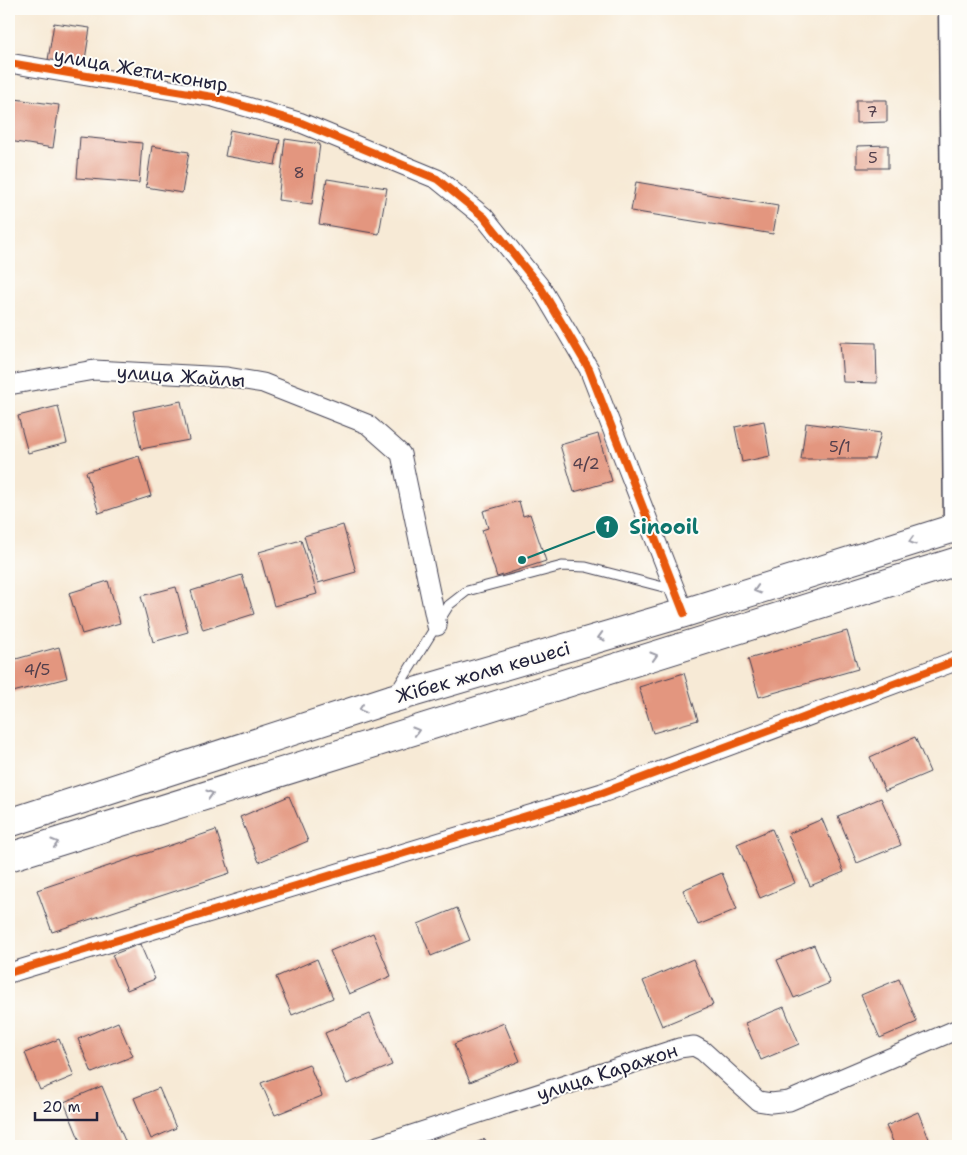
<svg xmlns="http://www.w3.org/2000/svg" width="967" height="1155" font-family="'Shantell Sans',sans-serif">
<style>
.building{fill:#e3967f}
.lines{fill:none;stroke-linecap:round;stroke-linejoin:round}
.lane-casing{stroke:#424052;stroke-width:11}
.street-casing{stroke:#424052;stroke-width:21}
.secondary-casing{stroke:#424052;stroke-width:29}
.primary-casing{stroke:#424052;stroke-width:30}
.lane{stroke:#fff;stroke-width:9}
.street{stroke:#fff;stroke-width:19}
.secondary{stroke:#fff;stroke-width:26}
.primary{stroke:#fff;stroke-width:28}
.cycleway-casing{stroke:#fdfcf7;stroke-width:11}
.cycleway{stroke:#e8590c;stroke-width:8}
.oneway{stroke:#9c9ca7}
.labels{text-anchor:middle;dominant-baseline:central;stroke-width:4;stroke-linejoin:round;paint-order:stroke}
.number-label{font-size:16px;fill:#523f4c}
.street-label{font-size:19px;fill:#22223b;stroke:#fdfcf7}
.leader{fill:none;stroke:#0f766e;stroke-width:2}
.callout-dot{fill:#0f766e;stroke:#fdfcf7;stroke-width:2}
.mark-label{font-size:15px;text-anchor:middle;font-weight:bold;fill:#fff}
.callout-label{font-size:20px;text-anchor:middle;font-weight:bold;fill:#0f766e;stroke:#fdfcf7;stroke-width:4;stroke-linejoin:round;paint-order:stroke}
</style>
<rect width="100%" height="100%" fill="#fdfcf7"/>
<filter id="ink" filterUnits="userSpaceOnUse"><feTurbulence type="fractalNoise" baseFrequency=".02" numOctaves="2"/><feDisplacementMap in="SourceGraphic" scale="10" xChannelSelector="R" yChannelSelector="G"/><feConvolveMatrix kernelMatrix="1 2 1 2 8 2 1 2 1" color-interpolation-filters="sRGB"/></filter>
<filter id="wash" filterUnits="userSpaceOnUse"><feTurbulence type="fractalNoise" baseFrequency=".0096" numOctaves="4" result="noise"/><feDisplacementMap in="SourceGraphic" scale="20" xChannelSelector="R" yChannelSelector="G"/><feGaussianBlur stdDeviation="1.12" result="paint"/><feColorMatrix in="noise" values="0 0 0 0 0 0 0 0 0 0 0 0 0 0 0 0 0 1.4 0 .05"/><feComposite in="paint" operator="in"/></filter>
<g filter="url(#wash)">
<rect width="100%" height="100%" fill="#f7ead6"/>
<g id="blocks">
<g class="building">
<path d="M54,23L90,28L84,66L48,60Z"/>
<path d="M15,99L59,105L53,148L9,141Z"/>
<path d="M856,100H887V122L856,123Z"/>
<path d="M230,130L280,140L275,165L225,156Z"/>
<path d="M80,137L142,143L139,183L77,178Z"/>
<path d="M285,139L320,144L312,204L278,200Z"/>
<path d="M888,145V168H857V146Z"/>
<path d="M152,146L189,152L182,193L146,187Z"/>
<path d="M327,179L387,188L379,234L319,224Z"/>
<path d="M636,182L778,206L773,234L631,211Z"/>
<path d="M840,342L876,343L877,383L843,382Z"/>
<path d="M181,401L189,440L141,449L133,411Z"/>
<path d="M58,406L67,443L28,453L18,416Z"/>
<path d="M764,421L770,456L742,462L735,427Z"/>
<path d="M806,423L881,433L874,459H801Z"/>
<path d="M598,434L612,481L574,492L560,445Z"/>
<path d="M139,456L151,496L99,513L86,472Z"/>
<path d="M519,501L523,516L530,514L546,561L497,577L482,530L488,528L483,511Z"/>
<path d="M343,525L356,572L318,583L304,536Z"/>
<path d="M301,540L317,594L274,606L259,552Z"/>
<path d="M242,575L254,614L203,630L191,591Z"/>
<path d="M108,581L120,623L82,634L69,593Z"/>
<path d="M176,587L188,632L153,642L141,596Z"/>
<path d="M847,631L858,669L759,697L748,659Z"/>
<path d="M59,647L67,678L9,693V661Z"/>
<path d="M684,673L698,720L653,733L639,687Z"/>
<path d="M915,737L930,772L885,791L870,757Z"/>
<path d="M289,796L308,841L259,862L240,817Z"/>
<path d="M881,798L901,845L857,863L838,816Z"/>
<path d="M822,819L844,872L810,886L788,834Z"/>
<path d="M772,829L795,883L760,898L737,844Z"/>
<path d="M216,830L230,873L52,932L37,890Z"/>
<path d="M722,873L737,909L698,925L683,890Z"/>
<path d="M457,908L470,940L431,956L418,924Z"/>
<path d="M373,933L391,976L349,994L330,951Z"/>
<path d="M140,944L155,979L127,990L112,955Z"/>
<path d="M814,945L830,983L794,998L777,960Z"/>
<path d="M317,959L333,998L292,1015L276,977Z"/>
<path d="M693,959L713,1005L662,1026L643,981Z"/>
<path d="M899,979L917,1022L880,1038L861,995Z"/>
<path d="M784,1007L799,1044L761,1060L745,1023Z"/>
<path d="M370,1014L392,1065L347,1084L325,1033Z"/>
<path d="M118,1022L133,1056L92,1073L78,1039Z"/>
<path d="M504,1023L520,1061L470,1082L454,1044Z"/>
<path d="M59,1039L74,1076L40,1090L25,1053Z"/>
<path d="M309,1064L322,1096L275,1115L261,1083Z"/>
<path d="M102,1086L125,1141L112,1146H82L64,1102Z"/>
<path d="M159,1088L176,1128L151,1139L134,1098Z"/>
<path d="M918,1112L932,1146H895L886,1126Z"/>
<path d="M485,1139L488,1146H468Z"/>
</g>
</g>
</g>
<g filter="url(#ink)">
<use href="#blocks" fill-opacity="0" stroke="#424052" stroke-width="1"/>
<g class="lines">
<defs>
<path id="lane" d="M396,690L449,605L467,591L562,566L586,567L675,590"/>
<g id="street">
<path d="M9,63L213,97L299,122L437,179L484,217L541,288L589,369L684,613"/>
<path d="M9,385L94,370L227,377L263,383L367,424L401,454L437,626"/>
<path d="M9,973L602,793L958,660"/>
<path d="M378,1146L679,1048L694,1046L703,1051L758,1101L771,1103L789,1101L958,1029"/>
</g>
<path id="secondary" d="M952,9L957,527"/>
<g id="primary">
<path d="M9,823L391,699L684,613L958,527"/>
<path d="M9,857L958,561"/>
</g>
</defs>
<use href="#lane" class="lane-casing"/>
<use href="#street" class="street-casing"/>
<use href="#secondary" class="secondary-casing"/>
<use href="#primary" class="primary-casing"/>
<use href="#lane" class="lane"/>
<use href="#street" class="street"/>
<use href="#secondary" class="secondary"/>
<use href="#primary" class="primary"/>
<defs>
<g id="cycleway">
<path d="M9,63L213,97L299,122L437,179L484,217L541,288L589,369L684,613"/>
<path d="M9,973L602,793L958,660"/>
</g>
</defs>
<use href="#cycleway" class="cycleway-casing"/>
<use href="#cycleway" class="cycleway"/>
</g>
<defs><path id="oneway-chevron" d="M-2-3.5L2.5 0L-2 3.5" fill="none" stroke-width="1.6" stroke-linecap="round" stroke-linejoin="round" transform="scale(1.25)"/></defs>
<g class="oneway">
<use href="#oneway-chevron" transform="translate(912 541) rotate(163)"/>
<use href="#oneway-chevron" transform="translate(757 590) rotate(163)"/>
<use href="#oneway-chevron" transform="translate(601 637) rotate(164)"/>
<use href="#oneway-chevron" transform="translate(654 656) rotate(-17)"/>
<use href="#oneway-chevron" transform="translate(362 709) rotate(162)"/>
<use href="#oneway-chevron" transform="translate(416 731) rotate(-17)"/>
<use href="#oneway-chevron" transform="translate(210 794) rotate(-17)"/>
<use href="#oneway-chevron" transform="translate(55 843) rotate(-17)"/>
</g>
</g>
<g class="labels">
<g class="number-label">
<text x="872" y="111">7</text>
<text x="873" y="157">5</text>
<text x="299" y="172">8</text>
<text x="840" y="446">5/1</text>
<text x="586" y="463">4/2</text>
<text x="37" y="669">4/5</text>
</g>
<g class="street-label">
<text transform="translate(141 70) rotate(10)">улица Жети-коныр</text>
<text transform="translate(181 376) rotate(4)">улица Жайлы</text>
<text transform="translate(483 672) rotate(-16)">Жібек жолы көшесі</text>
<text transform="translate(607 1072) rotate(-18)">улица Каражон</text>
</g>
</g>
<path class="leader" d="M522 560L607 527"/>
<g class="callout-dot">
<circle cx="522" cy="560" r="5"/>
<circle cx="607" cy="527" r="12"/>
</g>
<g class="mark-label">
<text x="607" y="532">1</text>
</g>
<g class="callout-label">
<text x="664" y="534">Sinooil</text>
</g>
<rect width="967" height="1155" fill="none" stroke="#fdfcf7" stroke-width="30"/>
<path d="M35 1112v8h62v-8" fill="none" stroke="#22223b" stroke-width="2.5"/>
<text x="42" y="1112" font-size="15" fill="#22223b" stroke="#fdfcf7" stroke-width="4" paint-order="stroke">20 m</text>
</svg>
